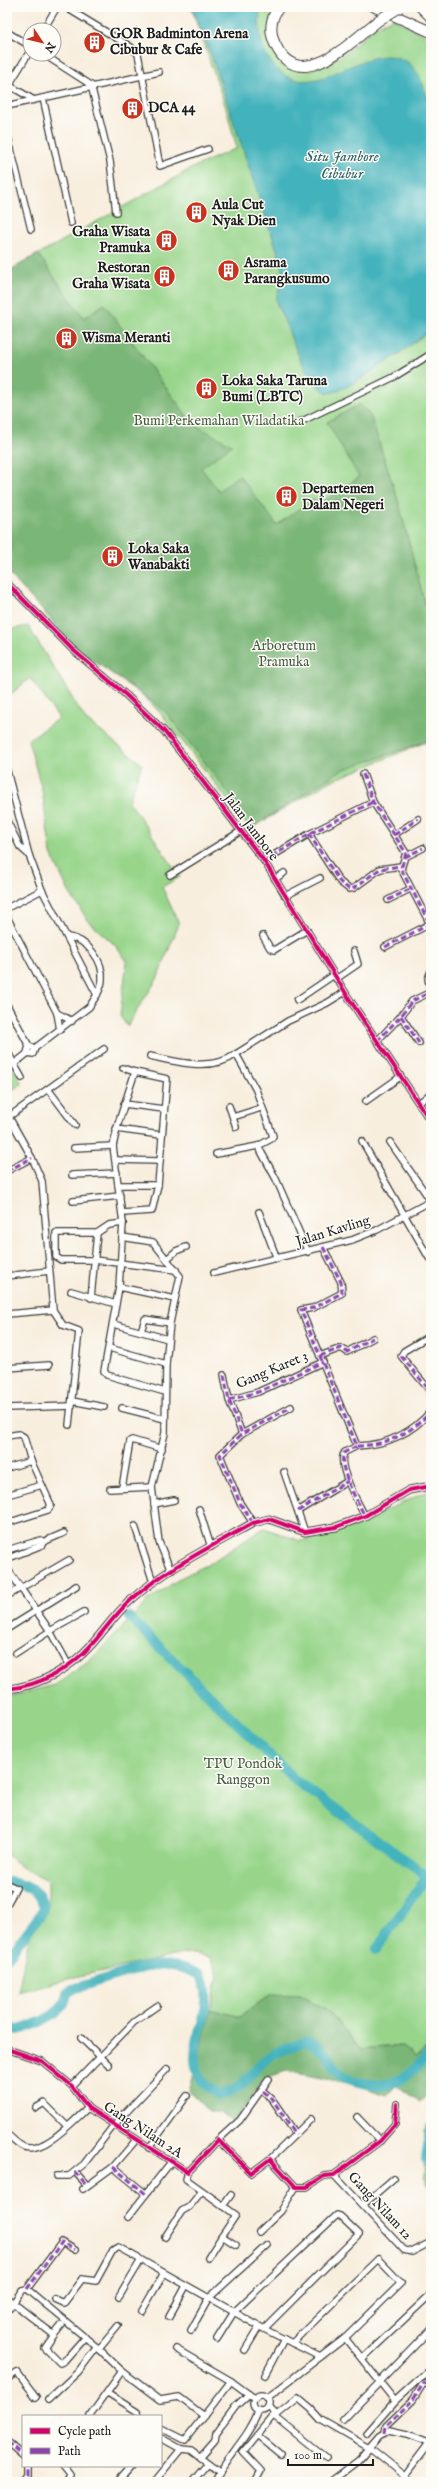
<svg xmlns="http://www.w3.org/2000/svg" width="438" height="2489" font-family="'IM FELL English',serif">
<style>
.green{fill:#98d58b;stroke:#5a7854}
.forest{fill:#7ab677;stroke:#4b694a}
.water{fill:#42b2bc;stroke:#2f676c}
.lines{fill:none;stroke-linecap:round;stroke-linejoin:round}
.river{stroke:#42b2bc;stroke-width:10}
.minor-casing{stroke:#3d3c39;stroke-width:8}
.tertiary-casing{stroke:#3d3c39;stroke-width:9}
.trunk-casing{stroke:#3d3c39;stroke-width:12}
.motorway-casing{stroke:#3d3c39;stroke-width:12}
.minor{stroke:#fff;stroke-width:5.5}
.tertiary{stroke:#fff;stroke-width:7}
.trunk{stroke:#fff;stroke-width:10}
.motorway{stroke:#fff;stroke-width:10}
.trunk-bridge-casing{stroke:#3d3c39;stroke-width:12;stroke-linecap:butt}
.trunk-bridge{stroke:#fff;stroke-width:10}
.quiet{stroke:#8e44ad;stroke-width:3;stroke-dasharray:6 3;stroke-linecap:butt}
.cycleway-casing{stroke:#fdfcf7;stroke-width:6}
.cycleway{stroke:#d6006c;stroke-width:4}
.labels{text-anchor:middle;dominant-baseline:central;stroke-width:3;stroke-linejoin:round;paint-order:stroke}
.poi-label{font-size:14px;font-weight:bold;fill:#1c1c1c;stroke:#fdfcf7;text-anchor:start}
.park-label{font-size:14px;fill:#475d43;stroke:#fdfcf7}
.street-label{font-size:14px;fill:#1c1c1c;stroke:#fdfcf7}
.water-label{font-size:15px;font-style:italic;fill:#2d6064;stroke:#fdfcf7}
</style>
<rect width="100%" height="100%" fill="#fdfcf7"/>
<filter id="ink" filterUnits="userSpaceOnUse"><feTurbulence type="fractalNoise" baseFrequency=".025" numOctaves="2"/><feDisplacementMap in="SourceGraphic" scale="8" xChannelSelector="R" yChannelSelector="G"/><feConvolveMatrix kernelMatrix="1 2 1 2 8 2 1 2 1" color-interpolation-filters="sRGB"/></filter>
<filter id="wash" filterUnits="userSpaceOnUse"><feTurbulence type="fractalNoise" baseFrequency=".012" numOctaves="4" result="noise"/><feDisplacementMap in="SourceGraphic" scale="16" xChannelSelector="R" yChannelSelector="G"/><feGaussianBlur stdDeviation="0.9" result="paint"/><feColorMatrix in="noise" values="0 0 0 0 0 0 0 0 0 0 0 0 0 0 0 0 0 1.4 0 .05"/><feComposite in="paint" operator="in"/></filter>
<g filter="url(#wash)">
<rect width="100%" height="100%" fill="#f8eede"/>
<g class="green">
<path d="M191,7H277L274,46L303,69L311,70L342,56L376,26L393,18L431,39V740L331,781L250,829L162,715L145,697L76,648L7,571V272L194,167L237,148L226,108Z"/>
<path d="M28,626L85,719L142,764L129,801L180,877L162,887L179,924L157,979L127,1026L120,1016L127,961L115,945L89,922L69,892L51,854L42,790L28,740L59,718L30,678L11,694L7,679V636L12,629Z"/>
<path d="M7,1056L22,1084L7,1093Z"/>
<path d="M431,1491V2045L416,2057L402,2046L360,2049L326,2009L271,1994L240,2017L211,2009L218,1974L210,1957L188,1953L79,1976L18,1992L29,1937L48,1910V1880L23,1868L7,1855V1697L55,1685L88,1662L149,1600L182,1577L207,1565L264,1528L301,1541L351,1527L423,1493Z"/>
</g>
<g class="forest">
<path d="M38,254L84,318L104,304L193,424L232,445L201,468L219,491L239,475L277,525L311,500L324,501L359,477L327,422L360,404L370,415L398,500L427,612L431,645V740L342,770L254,826L164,710L76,648L7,571V272Z"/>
<path d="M271,1994L300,1995L326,2009L360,2049L402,2046L416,2057L431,2045V2092L421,2102L396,2086L387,2095L358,2085L286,2071L266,2078L233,2123L221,2113L209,2111L189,2091L211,2009L240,2017Z"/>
<path d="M431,2124V2190L424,2177L425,2130Z"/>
</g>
<path class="water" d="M192,7H260C259,31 258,51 277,69C316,107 364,38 406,61C421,70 426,95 431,109V329C417,342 343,395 328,393C303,383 290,329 277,305L276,299L283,276L280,259L212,58Z"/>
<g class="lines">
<g class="river">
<path d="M129,1617L295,1780L427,1876L376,1950"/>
<path d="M7,1882C23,1883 43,1891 44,1910L7,1958"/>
<path d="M7,2023L14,2030C23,2031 50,2018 57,2012C63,2007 66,2000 67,1993L76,1988C119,1977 156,1952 200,1975C202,1980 205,1985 206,1990C210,2028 172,2065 218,2095C250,2090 247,2071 269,2057C280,2050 294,2046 306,2041C326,2048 326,2058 339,2072C350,2084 381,2087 395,2082C408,2078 422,2062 431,2052"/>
<path d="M431,2127L426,2159L431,2163"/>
</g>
</g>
</g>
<g filter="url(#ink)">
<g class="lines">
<defs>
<g id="minor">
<path d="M65,7L131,47L138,54L160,166L208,149"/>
<path d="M43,30L57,7"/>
<path d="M7,32L30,46"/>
<path d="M43,54L91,85L110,161L116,212"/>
<path d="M7,84L34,100"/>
<path d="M9,85L30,51"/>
<path d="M43,98L71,223"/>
<path d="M7,106L159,72"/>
<path d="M7,133L31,229"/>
<path d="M296,424L394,377L431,354"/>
<path d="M7,583L72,649L126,695L164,731L264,861L350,1000L431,1122"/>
<path d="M7,771L29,855L42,890L97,995L89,1007L35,1048"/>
<path d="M363,774L373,802L406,853L401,869L431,926"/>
<path d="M7,821L20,847L29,855"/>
<path d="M309,834L340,882L349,889L354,888L380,869L401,866"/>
<path d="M394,835L418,819"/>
<path d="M405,857L423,848"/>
<path d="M264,861L309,834L373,802"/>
<path d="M170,875L241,831"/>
<path d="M275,879L284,873"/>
<path d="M285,896L320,878"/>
<path d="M388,900L410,889"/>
<path d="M7,908L42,890"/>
<path d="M7,917L57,1013L60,1030"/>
<path d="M263,936L270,948L274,950L307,930"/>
<path d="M68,937C87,939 104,961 102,980C102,985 99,991 97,995"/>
<path d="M385,947L430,924"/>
<path d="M336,979L358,964L354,951"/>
<path d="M297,1000L334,975"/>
<path d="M7,1005L29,1046L35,1048L33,1054L27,1053L29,1046"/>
<path d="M57,1013L72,1021"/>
<path d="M401,1016L419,1043"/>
<path d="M377,1041L401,1016L412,1001L431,992L428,979L431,971"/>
<path d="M7,1050L14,1064L28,1053"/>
<path d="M150,1056C176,1062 213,1072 236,1054"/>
<path d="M14,1064L22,1078"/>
<path d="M123,1068L135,1072L118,1124L113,1146L123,1223L119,1287L104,1371L107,1375L165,1392"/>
<path d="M48,1089L75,1125"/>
<path d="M366,1101L400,1077"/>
<path d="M419,1103L431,1093"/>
<path d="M124,1104L164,1109"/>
<path d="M229,1106L236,1127"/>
<path d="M9,1117L32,1158L42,1181L53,1310L63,1325L79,1331L69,1425"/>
<path d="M233,1117L261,1108"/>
<path d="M7,1118L104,1049"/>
<path d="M116,1129L161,1135"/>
<path d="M362,1141L429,1258"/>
<path d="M390,1142L431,1201"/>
<path d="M258,1146L271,1139L273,1136L256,1090L236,1054L288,1021L327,1003L345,992"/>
<path d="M74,1148L113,1146"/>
<path d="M216,1154L258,1146L276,1179L308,1252"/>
<path d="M116,1160L159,1161"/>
<path d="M7,1171L32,1158"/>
<path d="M72,1175L117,1173"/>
<path d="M118,1185H158"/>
<path d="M73,1201L120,1196"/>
<path d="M259,1212L277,1259"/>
<path d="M122,1213L152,1211L158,1185L167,1079L135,1072"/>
<path d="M123,1223L109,1225L97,1233H56V1257L61,1260H94L176,1270"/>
<path d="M122,1237L153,1242L180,1276L170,1323L166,1364L165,1433L152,1487L159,1542L171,1571"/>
<path d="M323,1247L341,1282L342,1293L313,1308L301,1310L357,1446L345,1452C335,1463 359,1505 365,1516"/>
<path d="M167,1259L176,1251L186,1247"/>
<path d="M214,1273L352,1240L377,1230L431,1201"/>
<path d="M7,1276L49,1271"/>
<path d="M119,1287L175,1299"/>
<path d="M71,1291L116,1304"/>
<path d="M91,1298L97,1233"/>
<path d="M7,1314L53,1310"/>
<path d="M113,1324L168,1339"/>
<path d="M141,1331L145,1319L170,1323"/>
<path d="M431,1335L404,1351L401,1356L431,1392"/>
<path d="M109,1348L166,1364"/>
<path d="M320,1356L341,1348L347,1352L373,1338"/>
<path d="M7,1368L49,1365"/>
<path d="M224,1375L229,1400L242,1434"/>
<path d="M229,1400L258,1392L323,1362"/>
<path d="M72,1401L104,1407"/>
<path d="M7,1408L72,1406"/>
<path d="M122,1408L165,1419"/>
<path d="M7,1436L19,1434L24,1437L31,1461L51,1505L48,1510L7,1523"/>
<path d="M357,1446C387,1445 412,1433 431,1411"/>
<path d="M7,1468L31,1461"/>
<path d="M284,1472L305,1532"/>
<path d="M122,1488L130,1441L132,1440L162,1449"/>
<path d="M110,1489L152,1487"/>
<path d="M7,1495L42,1485"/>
<path d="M154,1504L174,1500"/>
<path d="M199,1509L211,1547"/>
<path d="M298,1511L348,1481"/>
<path d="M253,1523L240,1503L220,1455L242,1434L291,1407"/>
<path d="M135,1526L153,1582"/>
<path d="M7,1550L41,1540L43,1542"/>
<path d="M9,1558L42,1545L43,1542L64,1533"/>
<path d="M7,1568L50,1631L68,1664"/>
<path d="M7,1596L69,1560"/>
<path d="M7,1629L76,1586"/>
<path d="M16,1653L50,1631L84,1612"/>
<path d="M7,1884L16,1888L7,1904"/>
<path d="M81,2038L109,2065"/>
<path d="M7,2049L42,2061L72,2086L88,2108L188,2172L218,2140L251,2173L270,2159L296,2187H307L324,2176L334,2175L380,2141L395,2124L397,2104"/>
<path d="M72,2086L134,2022L157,2006"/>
<path d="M263,2091L272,2099L296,2134"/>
<path d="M36,2108L44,2103L67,2126"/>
<path d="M357,2117L380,2141"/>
<path d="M7,2134C12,2138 18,2145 24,2147C44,2154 74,2120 88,2108"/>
<path d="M218,2140L240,2120L269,2079"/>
<path d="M149,2148L187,2096"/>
<path d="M270,2159L311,2119"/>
<path d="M113,2167L146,2194"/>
<path d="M75,2172L87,2185"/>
<path d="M188,2172L186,2179L236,2215L222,2236L236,2245"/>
<path d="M334,2175L404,2250L412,2252L431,2242"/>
<path d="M57,2176H69L84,2164L114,2125L167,2069"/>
<path d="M83,2189L113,2167L136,2140"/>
<path d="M363,2205L394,2178"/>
<path d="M223,2206L231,2195"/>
<path d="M128,2217L171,2162"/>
<path d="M259,2232L281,2211L296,2187"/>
<path d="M165,2237L182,2211L189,2207L202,2191"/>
<path d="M208,2258L222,2236"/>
<path d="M27,2289L99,2349L122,2371"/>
<path d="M27,2289L62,2242L75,2250"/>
<path d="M119,2297L141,2260"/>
<path d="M7,2298L54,2335L45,2348L60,2363L64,2361L85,2337"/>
<path d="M55,2299L64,2303L82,2279L96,2281L113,2250L118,2247L234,2312L217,2339"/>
<path d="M142,2311L164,2273"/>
<path d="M7,2312L22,2290L27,2289"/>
<path d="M169,2317L186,2286"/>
<path d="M264,2329L234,2312L337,2215L340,2216L359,2234L264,2329L284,2339"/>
<path d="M191,2330L209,2298L267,2245"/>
<path d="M54,2335L62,2325"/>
<path d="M345,2338L395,2401"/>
<path d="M99,2349L118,2326"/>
<path d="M176,2349L231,2381L254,2398"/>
<path d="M245,2350L259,2327"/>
<path d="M362,2359L431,2294"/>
<path d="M426,2373L431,2378"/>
<path d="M265,2375L284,2339L320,2357"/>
<path d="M7,2379L17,2372L36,2397"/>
<path d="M108,2393L138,2412"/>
<circle cx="261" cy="2403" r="8"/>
<path d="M267,2398L345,2338L401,2283L378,2259L292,2343"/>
<path d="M48,2400L78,2372L97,2347"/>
<path d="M268,2407L277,2415L298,2398L311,2409L321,2420L373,2450L413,2482"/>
<path d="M90,2416L122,2371L160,2400L179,2397L204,2416"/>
<path d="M274,2416L326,2458"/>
<path d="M343,2420L431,2329"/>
<path d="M161,2428L185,2440L231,2381"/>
<path d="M367,2433L395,2401L431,2368"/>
<path d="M385,2433L386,2426L413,2400L423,2384L425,2383L431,2387"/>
<path d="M257,2435L280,2454"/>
<path d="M161,2438L181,2449L191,2450L219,2471"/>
<path d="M7,2442L23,2456"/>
<path d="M200,2457L215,2440L216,2433L236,2406L249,2394"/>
<path d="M63,2466L71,2476L67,2482"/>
<path d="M405,2475L430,2442"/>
<path d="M121,2478L132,2466"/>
<path d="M23,2482L29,2475V2466"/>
<path d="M154,2482L181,2449"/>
<path d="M192,2482L208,2463"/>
<path d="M214,2482C227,2456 249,2437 259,2410"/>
<path d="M255,2482L261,2471L243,2452L272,2417L277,2415"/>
<path d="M330,2482L359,2460L380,2436L390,2430L408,2434L431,2443"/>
</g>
<path id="tertiary" d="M7,1689C41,1686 71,1668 93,1643C106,1628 117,1612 132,1599C167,1568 212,1546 253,1523L269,1519L305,1532L336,1527L365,1516L409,1490L431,1486"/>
<g id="trunk">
<path d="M279,7C270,19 269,31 275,44C299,97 353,40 379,20"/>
<path d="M375,7L431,32"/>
</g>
<path id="motorway" d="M421,7L431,17"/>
</defs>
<use href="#minor" class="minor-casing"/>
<use href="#tertiary" class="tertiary-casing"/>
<use href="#trunk" class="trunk-casing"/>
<use href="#motorway" class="motorway-casing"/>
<use href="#minor" class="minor"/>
<use href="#tertiary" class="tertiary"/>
<use href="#trunk" class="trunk"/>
<use href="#motorway" class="motorway"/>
<defs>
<path id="trunk-bridge" d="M379,20L400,7"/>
</defs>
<use href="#trunk-bridge" class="trunk-bridge-casing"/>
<use href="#trunk-bridge" class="trunk-bridge"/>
<g class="quiet">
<path d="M363,774L373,802L406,853L401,869L431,926"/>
<path d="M309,834L340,882L349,889L354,888L380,869L401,866"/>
<path d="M394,835L418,819"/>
<path d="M405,857L423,848"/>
<path d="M264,861L309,834L373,802"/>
<path d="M388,900L410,889"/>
<path d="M385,947L430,924"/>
<path d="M401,1016L419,1043"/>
<path d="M377,1041L401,1016L412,1001L431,992L428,979L431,971"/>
<path d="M7,1171L32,1158"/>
<path d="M323,1247L341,1282L342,1293L313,1308L301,1310L357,1446L345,1452C335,1463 359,1505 365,1516"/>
<path d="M320,1356L341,1348L347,1352L373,1338"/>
<path d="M401,1356L431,1392"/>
<path d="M224,1375L229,1400L242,1434"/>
<path d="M229,1400L258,1392L323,1362"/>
<path d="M357,1446C387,1445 412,1433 431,1411"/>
<path d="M298,1511L348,1481"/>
<path d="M253,1523L240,1503L220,1455L242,1434L291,1407"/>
<path d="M263,2091L272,2099L296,2134"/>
<path d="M113,2167L146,2194"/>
<path d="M75,2172L87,2185"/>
<path d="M27,2289L62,2242L75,2250"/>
<path d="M385,2433L386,2426L413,2400L423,2384L425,2383L431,2387"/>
<path d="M7,2442L23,2456"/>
<path d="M23,2482L29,2475V2466"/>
</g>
<defs>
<g id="cycleway">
<path d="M7,583L72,649L126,695L164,731L264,861L350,1000L431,1122"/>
<path d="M7,1689C41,1686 71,1668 93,1643C106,1628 117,1612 132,1599C167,1568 212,1546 253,1523L269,1519L305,1532L336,1527L365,1516L409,1490L431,1486"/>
<path d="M7,2049L42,2061L72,2086L88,2108L188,2172L218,2140L251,2173L270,2159L296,2187H307L324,2176L334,2175L380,2141L395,2124L397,2104"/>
</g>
</defs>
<use href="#cycleway" class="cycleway-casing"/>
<use href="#cycleway" class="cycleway"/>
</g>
</g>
<defs>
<symbol id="building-disc" viewBox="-11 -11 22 22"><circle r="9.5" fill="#c8321e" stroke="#fdfcf7"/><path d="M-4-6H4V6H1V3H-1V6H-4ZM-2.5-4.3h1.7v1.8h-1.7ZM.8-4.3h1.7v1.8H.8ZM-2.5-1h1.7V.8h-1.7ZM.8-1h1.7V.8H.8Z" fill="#fff"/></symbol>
</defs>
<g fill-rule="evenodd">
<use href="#building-disc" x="82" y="30" width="25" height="25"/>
<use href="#building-disc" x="120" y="96" width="25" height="25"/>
<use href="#building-disc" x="184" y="200" width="25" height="25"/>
<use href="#building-disc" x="154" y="228" width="25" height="25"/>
<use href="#building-disc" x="216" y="258" width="25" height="25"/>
<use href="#building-disc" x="152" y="264" width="25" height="25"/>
<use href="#building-disc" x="54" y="326" width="25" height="25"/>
<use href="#building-disc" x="194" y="376" width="25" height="25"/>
<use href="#building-disc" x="274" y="484" width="25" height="25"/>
<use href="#building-disc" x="100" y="544" width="25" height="25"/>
</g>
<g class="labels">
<g class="poi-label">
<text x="110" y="34">GOR Badminton Arena<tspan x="110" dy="16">Cibubur &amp; Cafe</tspan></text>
<text x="148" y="108">DCA 44</text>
<text x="212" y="205">Aula Cut<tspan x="212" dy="16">Nyak Dien</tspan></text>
<text x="150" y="232" text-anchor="end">Graha Wisata<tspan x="150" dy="16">Pramuka</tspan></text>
<text x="244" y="263">Asrama<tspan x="244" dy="16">Parangkusumo</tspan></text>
<text x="150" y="268" text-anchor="end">Restoran<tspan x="150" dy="16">Graha Wisata</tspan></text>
<text x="82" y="338">Wisma Meranti</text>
<text x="222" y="381">Loka Saka Taruna<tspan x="222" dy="16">Bumi (LBTC)</tspan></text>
<text x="302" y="489">Departemen<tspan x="302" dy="16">Dalam Negeri</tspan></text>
<text x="128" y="549">Loka Saka<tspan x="128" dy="16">Wanabakti</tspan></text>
</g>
<g class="park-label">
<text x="219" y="421">Bumi Perkemahan Wiladatika</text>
<text x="284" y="646">Arboretum<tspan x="284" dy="16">Pramuka</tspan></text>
<text x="243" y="1764">TPU Pondok<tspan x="243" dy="16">Ranggon</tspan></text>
</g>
<g class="street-label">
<text transform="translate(251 827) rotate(53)">Jalan Jambore</text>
<text transform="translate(333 1231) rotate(-17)">Jalan Kavling</text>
<text transform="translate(272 1370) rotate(-23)">Gang Karet 3</text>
<text transform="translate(143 2130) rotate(33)">Gang Nilam 2A</text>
<text transform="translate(380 2206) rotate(47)">Gang Nilam 12</text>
</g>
<g class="water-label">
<text x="342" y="156">Situ Jambore<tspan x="342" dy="17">Cibubur</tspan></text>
</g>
</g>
<rect width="438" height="2489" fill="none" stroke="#fdfcf7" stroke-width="24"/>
<rect x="22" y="2415" width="140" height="52" fill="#fdfcf7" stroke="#a3a29f"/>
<rect x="30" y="2428" width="20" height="6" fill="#d6006c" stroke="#a3a29f"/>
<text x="58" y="2435" font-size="12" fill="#1c1c1c">Cycle path</text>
<rect x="30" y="2448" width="20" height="6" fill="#8e44ad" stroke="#a3a29f"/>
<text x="58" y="2455" font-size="12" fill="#1c1c1c">Path</text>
<g transform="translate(42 42) rotate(125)"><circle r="19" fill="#fdfcf7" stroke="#a3a29f"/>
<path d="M0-3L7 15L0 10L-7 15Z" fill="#c8321e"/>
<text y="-6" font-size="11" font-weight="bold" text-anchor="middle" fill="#1c1c1c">N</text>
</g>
<path d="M288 2459v6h85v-6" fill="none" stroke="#1c1c1c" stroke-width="2"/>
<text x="294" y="2459" font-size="12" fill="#1c1c1c" stroke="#fdfcf7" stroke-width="3" paint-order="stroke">100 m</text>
</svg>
